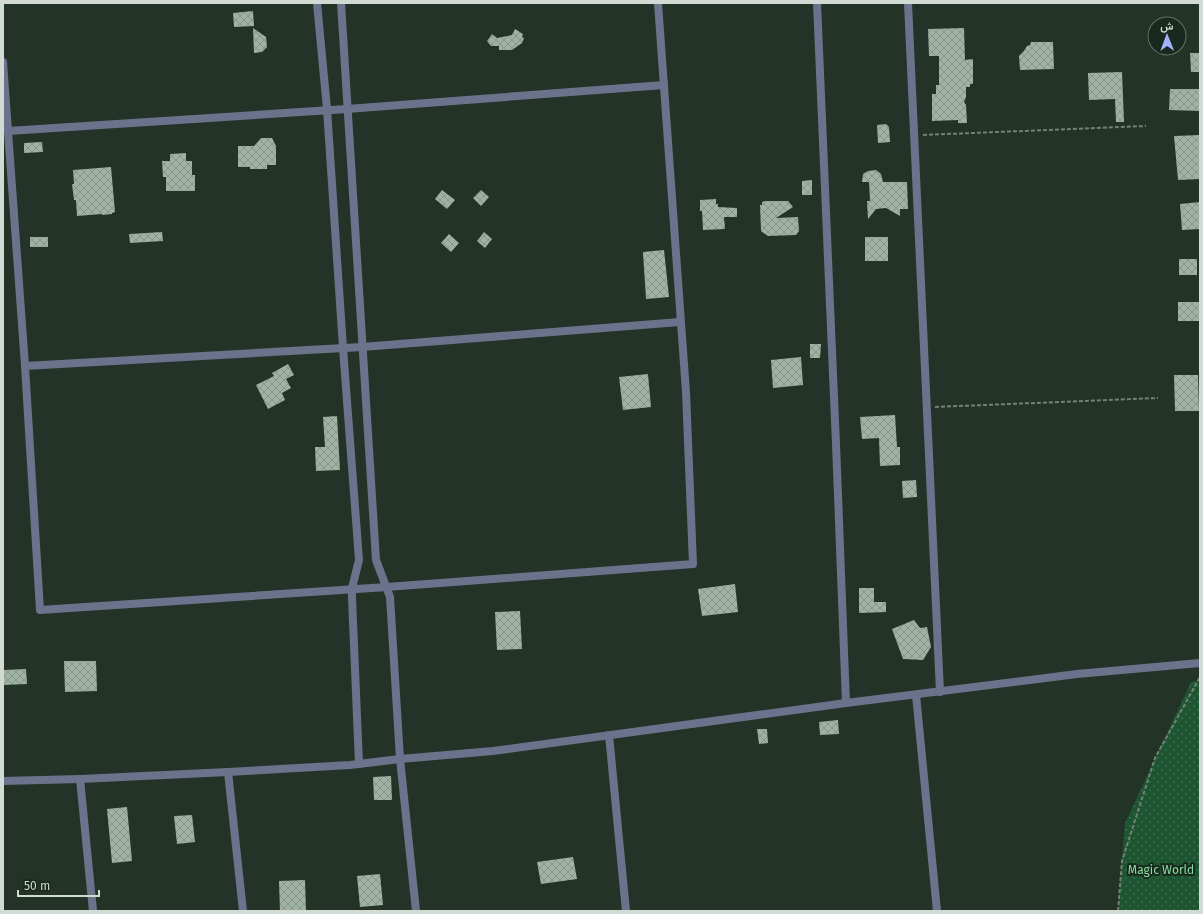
<svg xmlns="http://www.w3.org/2000/svg" width="1203" height="914" font-family="'Fira Sans',Vazirmatn,sans-serif">
<style>
.park{fill:url(#park-dots)}
.building{fill:url(#building-cross-hatch)}
.lines{fill:none;stroke-linecap:round;stroke-linejoin:round}
.path{stroke:#748177;stroke-width:2;stroke-dasharray:4 2;stroke-linecap:butt}
.street{stroke:#6c728c;stroke-width:8}
.labels{text-anchor:middle;dominant-baseline:central;stroke-width:4;stroke-linejoin:round;paint-order:stroke}
.park-label{font-size:12px;fill:#87dd9f;stroke:#19291d}
</style>
<defs>
<pattern id="park-dots" width="8" height="8" patternUnits="userSpaceOnUse"><rect width="8" height="8" fill="#1c5530"/><path d="M2 2h.1M6 6h.1" fill="none" stroke="#3c6d4d" stroke-width="1.8" stroke-linecap="round"/></pattern>
<pattern id="building-cross-hatch" width="8" height="8" patternUnits="userSpaceOnUse"><rect width="8" height="8" fill="#9fb2a3"/><path d="M0 0l8 8M0 8l8-8" fill="none" stroke="#87968a"/></pattern>
</defs>
<rect width="100%" height="100%" fill="#233327"/>
<path class="park" d="M1200,681V911H1118L1125,823L1191,682Z"/>
<g class="building">
<path d="M253,11L254,26L234,27L233,13Z"/>
<path d="M253,28L266,37L267,47L262,52L254,53Z"/>
<path d="M964,28L965,60L973,59V84H970V87H966V97L964,102L966,105L967,123H958V120L932,121V94H936V85H939V56H929L928,29Z"/>
<path d="M515,29L523,34L522,37L524,38L522,43L512,50H499V46H491L487,41L492,34L497,38L512,35Z"/>
<path d="M1031,42H1053L1054,69L1020,70L1019,56L1024,51L1027,46L1030,45Z"/>
<path d="M1190,53H1200V72H1191Z"/>
<path d="M1122,72L1124,122H1116L1115,99L1089,100L1088,73Z"/>
<path d="M1170,89H1200V111L1169,110Z"/>
<path d="M886,124L889,127L890,142L878,143L877,125Z"/>
<path d="M1200,135V179L1178,180L1174,136Z"/>
<path d="M261,138H272L276,146V165H267V169H250V167H238V146H254Z"/>
<path d="M42,142L43,152L24,153V143Z"/>
<path d="M186,153V161H192V175H195V191H166V177H163L162,161H170V154Z"/>
<path d="M111,167L115,212L112,213V214L102,215V214L77,216L76,200H74L72,184H74L73,170Z"/>
<path d="M876,170L881,174L883,182H907L908,209H900V216L886,208L876,209L868,219L867,201H870L869,182H862L863,174L868,171Z"/>
<path d="M812,180V195H802V181Z"/>
<path d="M442,190L455,200L447,209L435,199Z"/>
<path d="M481,190L489,197L481,206L473,198Z"/>
<path d="M716,199V204H718V207L737,208V217H724L725,229L703,230L702,211H700V200Z"/>
<path d="M765,201H788L793,207L776,218L798,217L799,231L796,235L768,236L761,231L760,205H762V202Z"/>
<path d="M1200,202V229L1182,230L1180,204Z"/>
<path d="M162,232L163,241L130,243L129,234Z"/>
<path d="M484,232L492,239L485,248L477,241Z"/>
<path d="M449,234L459,243L451,252L441,243Z"/>
<rect x="30" y="237" width="18" height="10"/>
<rect x="865" y="237" width="23" height="24"/>
<path d="M664,250L669,297L646,299L643,252Z"/>
<rect x="1179" y="259" width="18" height="16"/>
<rect x="1178" y="302" width="22" height="19"/>
<path d="M810,344H821L820,358H810Z"/>
<path d="M801,357L803,385L773,388L771,360Z"/>
<path d="M288,364L294,375L286,379L291,388L282,393L285,400L268,409L256,385L274,376L272,373Z"/>
<path d="M648,374L651,407L623,410L619,377Z"/>
<path d="M1174,375H1198L1199,411H1175Z"/>
<path d="M895,415L897,447H900V465L880,466L879,438L862,439L860,417Z"/>
<path d="M337,416L340,470L316,471L315,447H325L323,417Z"/>
<path d="M916,480L917,497L903,498L902,481Z"/>
<path d="M735,584L738,612L702,616L698,589Z"/>
<path d="M859,588H874V602H886V612L859,613Z"/>
<path d="M520,611L522,649L497,650L495,612Z"/>
<path d="M914,620L920,628L927,627L931,647L923,660L903,659L892,629Z"/>
<path d="M64,661H96L97,691L65,692Z"/>
<path d="M26,669L27,684L3,685V670Z"/>
<path d="M838,720L839,734L820,735L819,722Z"/>
<path d="M757,729H767L768,743L759,744Z"/>
<path d="M391,776L392,800H374L373,777Z"/>
<path d="M127,807L132,861L112,863L107,809Z"/>
<path d="M192,815L195,842L177,844L174,816Z"/>
<path d="M573,857L577,879L541,884L537,862Z"/>
<path d="M380,874L383,905L360,907L357,876Z"/>
<path d="M305,880L306,911H280L279,881Z"/>
</g>
<g class="lines">
<g class="path">
<path d="M923,135L1146,126"/>
<path d="M935,407L1158,398"/>
<path d="M1118,911L1122,861L1155,758L1200,677"/>
</g>
<g class="street">
<path d="M317,3L327,109L343,348L359,560L352,588V598L359,764"/>
<path d="M341,3L376,560L390,597L400,759L416,911"/>
<path d="M817,3L836,444L846,703"/>
<path d="M908,3L940,692"/>
<path d="M3,62L25,366L40,610L387,587L693,564L686,392L658,3"/>
<path d="M8,131L347,109L664,85"/>
<path d="M25,366L362,347L680,322"/>
<path d="M916,695L937,911"/>
<path d="M609,735L626,911"/>
<path d="M228,772L243,911"/>
<path d="M80,779L93,911"/>
<path d="M3,781L80,779L228,772L350,765L400,759L493,751L846,703L1077,674L1200,663"/>
</g>
</g>
<g class="labels">
<g class="park-label">
<text x="1161" y="870">Magic World</text>
</g>
</g>
<rect width="1203" height="914" fill="none" stroke="#d1dbd3" stroke-width="8"/>
<g transform="translate(1167 36) rotate(359)"><circle r="19" fill="#19291d" stroke="#637066"/>
<path d="M0-3L7 15L0 10L-7 15Z" fill="#a3b2fd"/>
<text y="-6" font-size="11" font-weight="bold" text-anchor="middle" fill="#d1dbd3">ش</text>
</g>
<path d="M18 890v6h81v-6" fill="none" stroke="#d1dbd3" stroke-width="2"/>
<text x="24" y="890" font-size="12" fill="#d1dbd3" stroke="#19291d" stroke-width="3" paint-order="stroke">50 m</text>
</svg>
